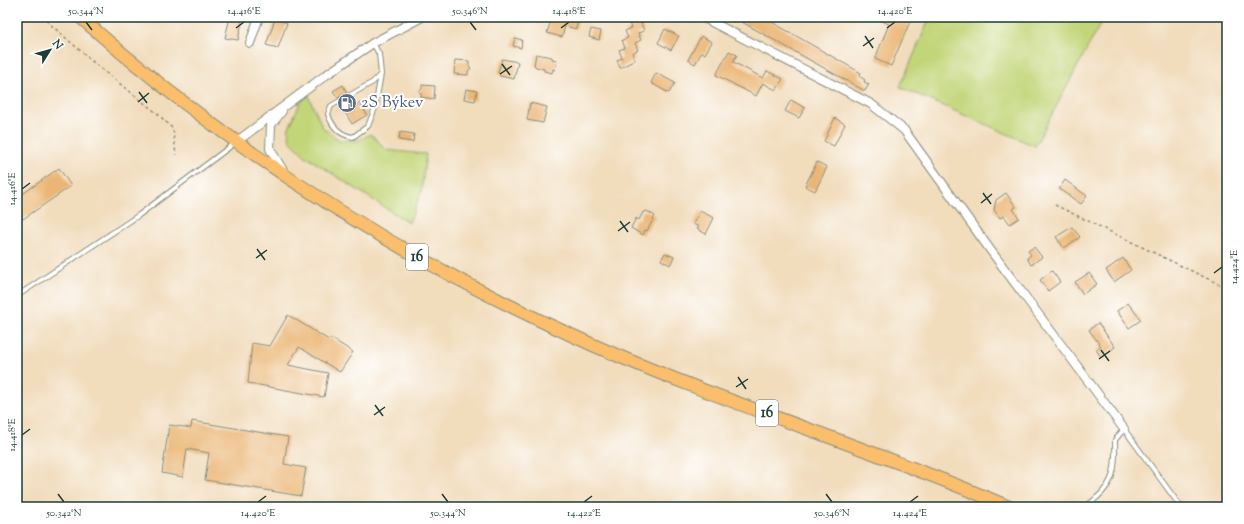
<svg xmlns="http://www.w3.org/2000/svg" width="1244" height="524" font-family="'Sorts Mill Goudy',serif">
<style>
.green{fill:#c2d578;stroke:#708956}
.building{fill:#ebb675}
.lines{fill:none;stroke-linecap:round;stroke-linejoin:round}
.service-casing{stroke:#888c78;stroke-width:6}
.minor-casing{stroke:#888c78;stroke-width:10}
.primary-casing{stroke:#888c78;stroke-width:14}
.path{stroke:#888c78;stroke-width:1.5;stroke-dasharray:3 3;stroke-linecap:butt}
.service{stroke:#fff;stroke-width:4}
.minor{stroke:#fff;stroke-width:8}
.primary{stroke:#fabe6d;stroke-width:12}
.ticks{fill:none;stroke:#1f3d34;stroke-width:1.5}
.labels{text-anchor:middle;dominant-baseline:central;stroke-width:4;stroke-linejoin:round;paint-order:stroke}
.shield{fill:#fff;stroke:#627771;stroke-width:1}
.shield-label{font-size:15px;font-weight:bold;fill:#1f3d34}
.service-label{font-size:16px;fill:#4e5e75;stroke:#fff;text-anchor:start}
.neatline{fill:none;stroke:#1f3d34;stroke-width:1.5}
.ticks-label{font-size:10px;text-anchor:middle;fill:#1f3d34}
</style>
<rect width="100%" height="100%" fill="#fff"/>
<filter id="ink" filterUnits="userSpaceOnUse"><feTurbulence type="fractalNoise" baseFrequency=".025" numOctaves="2"/><feDisplacementMap in="SourceGraphic" scale="8" xChannelSelector="R" yChannelSelector="G"/><feConvolveMatrix kernelMatrix="1 2 1 2 8 2 1 2 1" color-interpolation-filters="sRGB"/></filter>
<filter id="wash" filterUnits="userSpaceOnUse"><feTurbulence type="fractalNoise" baseFrequency=".012" numOctaves="4" result="noise"/><feDisplacementMap in="SourceGraphic" scale="16" xChannelSelector="R" yChannelSelector="G"/><feGaussianBlur stdDeviation="0.9" result="paint"/><feColorMatrix in="noise" values="0 0 0 0 0 0 0 0 0 0 0 0 0 0 0 0 0 1.4 0 .05"/><feComposite in="paint" operator="in"/></filter>
<g filter="url(#wash)">
<rect width="100%" height="100%" fill="#f1dcbb"/>
<g class="green">
<path d="M930,17H1104L1035,146L900,87Z"/>
<path d="M308,95L323,128L339,140L356,141L371,134L386,150L426,154L421,193L409,223L305,156L290,141L288,130L300,103Z"/>
</g>
<g id="blocks">
<g class="building">
<path d="M230,17H243L238,40L225,38Z"/>
<path d="M552,17H579L576,29L565,26L562,37L547,33Z"/>
<path d="M636,17H655L641,23L644,31L638,33L641,40L635,43L638,50L632,53L635,60L620,68L617,60L622,58L619,50L625,48L622,40L628,38L625,31L631,28L628,21Z"/>
<path d="M733,17H763L861,73L859,76L865,80L864,82L869,84L865,91Z"/>
<path d="M873,17H912L891,66L875,59L889,24Z"/>
<path d="M275,19L287,23L278,48L266,45Z"/>
<path d="M591,29L601,31L599,40L589,37Z"/>
<path d="M665,29L679,36L671,50L658,43Z"/>
<path d="M701,36L712,42L705,54L702,52L695,64L688,60Z"/>
<path d="M515,38L522,40L521,48L513,46Z"/>
<path d="M729,51L737,55L733,62L763,78L767,71L783,79L776,90L763,83L756,96L716,75Z"/>
<path d="M536,54L552,57V59L557,60L555,70L553,69L552,73L544,71V69L536,67L534,65Z"/>
<path d="M502,59L518,62L514,79L500,76L498,72Z"/>
<path d="M455,60L469,61V66L471,68L468,71V75L454,74Z"/>
<path d="M656,73L675,83L669,93L651,83Z"/>
<path d="M343,85L347,93L338,98L333,91Z"/>
<path d="M422,85L435,86L434,99L421,97V94L419,91L422,89Z"/>
<path d="M466,89L477,91L475,101L464,99Z"/>
<path d="M351,99L355,106L360,103L367,115L352,124L345,112L346,111L342,104Z"/>
<path d="M791,100L805,108L799,118L785,111Z"/>
<path d="M530,103L547,107L543,123L527,120Z"/>
<path d="M835,118L845,124L834,146L824,141Z"/>
<path d="M400,132L414,134L413,142L399,140Z"/>
<path d="M817,162L827,167L815,191L805,186Z"/>
<path d="M59,168L71,186L23,219L17,210V198Z"/>
<path d="M1065,180L1087,196L1081,204L1059,189Z"/>
<path d="M1006,193L1016,207L1013,209L1019,218L1010,224L1004,216L1000,218L994,210L996,200Z"/>
<path d="M647,211L655,216L647,231L645,230L643,235L631,228L636,218L639,220L643,212Z"/>
<path d="M700,211L714,218L706,234L697,229L699,227L693,224Z"/>
<path d="M1072,227L1080,237L1064,248L1056,237Z"/>
<path d="M1034,247L1042,257L1031,265L1027,258L1031,255L1028,251Z"/>
<path d="M665,253L674,257L670,265L661,260Z"/>
<path d="M1123,258L1131,270L1114,282L1106,270Z"/>
<path d="M1052,271L1060,282L1048,291L1040,280Z"/>
<path d="M1089,273L1097,284L1083,294L1075,282Z"/>
<path d="M1128,303L1141,320L1129,328L1117,311Z"/>
<path d="M288,315L329,340L331,338L353,352L340,372L299,347L288,365L328,373L324,397L248,383L252,343L270,346Z"/>
<path d="M1098,323L1115,347L1101,357L1096,350L1101,346L1089,330Z"/>
<path d="M192,421L288,437L284,464L306,468L301,496L205,480L209,453L187,449L183,477L162,473L169,425L191,428Z"/>
</g>
</g>
</g>
<g filter="url(#ink)">
<use href="#blocks" fill-opacity="0" stroke="#888c78" stroke-width="1"/>
<g class="lines">
<defs>
<g id="service">
<path d="M373,43L379,54L381,74L373,82L331,106L328,114C332,127 340,135 353,137L368,126L375,108L381,74"/>
<path d="M17,296L139,215L235,143"/>
<path d="M1085,507C1114,487 1116,473 1115,440L1124,429L1181,507"/>
</g>
<g id="minor">
<path d="M702,17L871,104L904,130L991,251L1124,429"/>
<path d="M250,43L259,17"/>
<path d="M282,111L271,125L270,149L284,172"/>
<path d="M236,142L326,75L373,43L422,17"/>
</g>
<path id="primary" d="M80,17C232,152 407,262 593,345C729,405 872,448 1009,507"/>
</defs>
<use href="#service" class="service-casing"/>
<use href="#minor" class="minor-casing"/>
<use href="#primary" class="primary-casing"/>
<g class="path">
<path d="M42,17L100,68L158,114L173,129L176,155"/>
<path d="M1055,205L1227,288"/>
</g>
<use href="#service" class="service"/>
<use href="#minor" class="minor"/>
<use href="#primary" class="primary"/>
</g>
</g>
<path class="ticks" d="M86,22L92,30M470,22L476,30M236,28L244,22M561,28L569,22M887,28L895,22M865,36L873,48M863,46L874,38M502,64L510,75M500,74L512,66M139,92L147,103M138,102L149,93M22,189L30,183M983,193L991,204M981,203L992,194M620,221L628,232M618,231L630,222M257,249L265,260M256,258L267,250M1214,273L1222,267M1101,350L1109,361M1099,359L1110,351M738,377L746,389M736,387L748,379M375,405L383,416M374,415L385,407M22,435L30,429M58,494L64,502M442,494L448,502M826,494L832,502M258,502L266,496M584,502L592,496M910,502L918,496"/>
<defs>
<symbol id="fuel-disc" viewBox="-11 -11 22 22"><circle r="9.5" fill="#5c6f8a" stroke="#fff"/><path d="M-5.5-6h7V0h2V4h1.3V-2.5L3-4.5l.8-.8L6-3V5H2.5V1h-1V6h-7ZM-4.2-4.7v3.2H.2V-4.7Z" fill="#fff"/></symbol>
</defs>
<g fill-rule="evenodd">
<use href="#fuel-disc" x="336" y="92" width="22" height="22"/>
</g>
<g class="labels">
<g class="shield">
<rect x="406" y="244" width="22" height="26" rx="3"/>
<rect x="756" y="400" width="22" height="26" rx="3"/>
</g>
<g class="shield-label">
<text x="417" y="257">16</text>
<text x="767" y="413">16</text>
</g>
<g class="service-label">
<text x="361" y="103">2S Býkev</text>
</g>
</g>
<rect width="1244" height="524" fill="none" stroke="#fff" stroke-width="44"/>
<g transform="translate(50 50) rotate(53)" stroke="#ffffff" stroke-width="3" paint-order="stroke">
<path d="M0-3L7 15L0 10L-7 15Z" fill="#1f3d34"/>
<text y="-6" font-size="11" font-weight="bold" text-anchor="middle" fill="#1f3d34">N</text>
</g>
<rect x="22" y="22" width="1200" height="480" class="neatline"/>
<g class="ticks-label">
<text x="86" y="14">50.344°N</text>
<text x="244" y="14">14.416°E</text>
<text x="470" y="14">50.346°N</text>
<text x="569" y="14">14.418°E</text>
<text x="895" y="14">14.420°E</text>
<text transform="translate(11 189) rotate(-90)" y="4">14.416°E</text>
<text transform="translate(1233 267) rotate(-90)" y="4">14.424°E</text>
<text transform="translate(11 435) rotate(-90)" y="4">14.418°E</text>
<text x="64" y="516">50.342°N</text>
<text x="258" y="516">14.420°E</text>
<text x="448" y="516">50.344°N</text>
<text x="584" y="516">14.422°E</text>
<text x="832" y="516">50.346°N</text>
<text x="910" y="516">14.424°E</text>
</g>
</svg>
